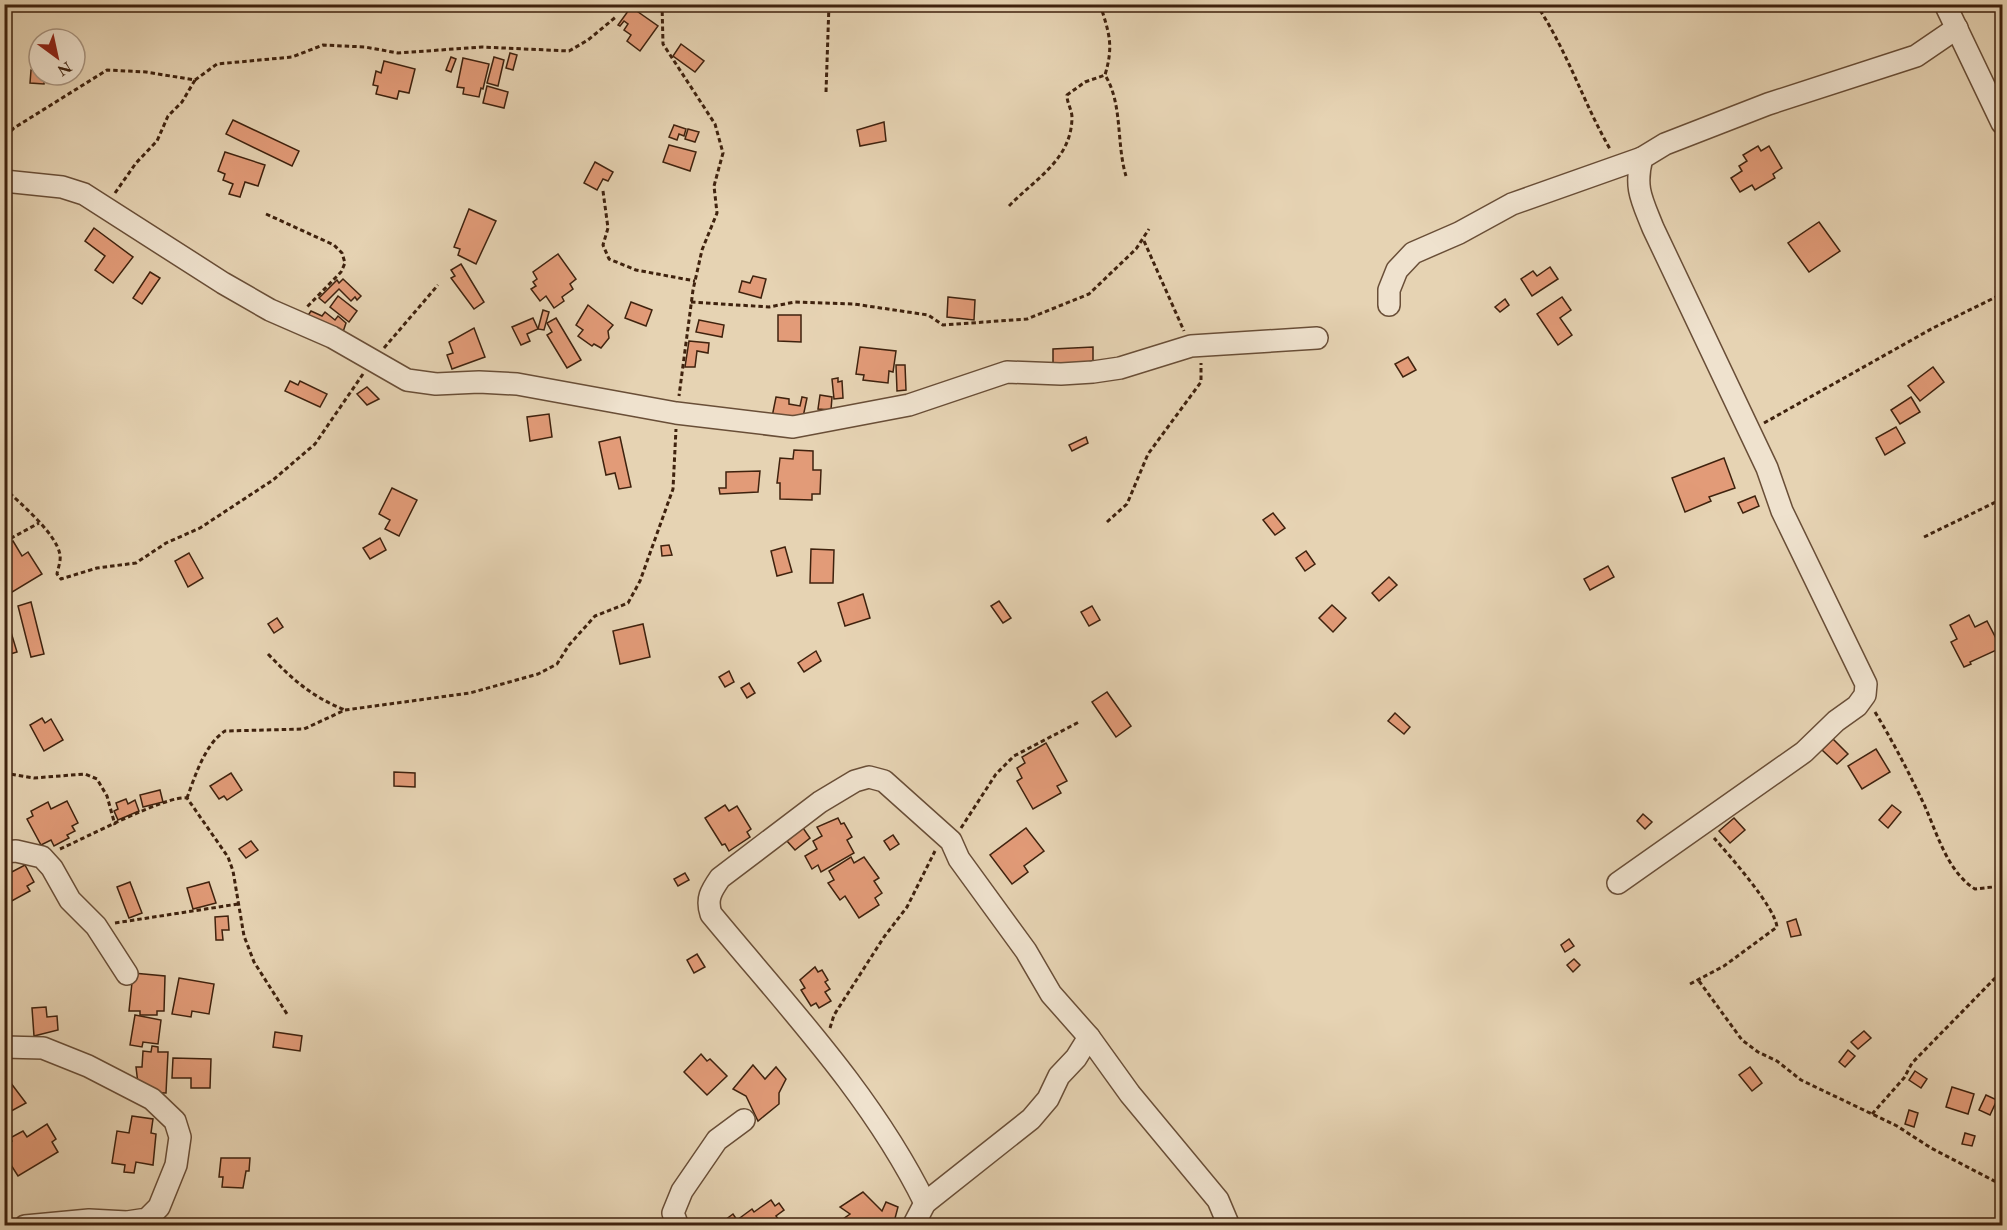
<svg xmlns="http://www.w3.org/2000/svg" width="2007" height="1230" font-family="'EB Garamond',serif">
<style>
.building{fill:#e29b78;stroke:#3f220e;stroke-width:1.5}
.lines{fill:none;stroke-linecap:round;stroke-linejoin:round}
.minor-casing{stroke:#694e37;stroke-width:24}
.path{stroke:#3f220e;stroke-width:3;stroke-dasharray:4.5 3;stroke-linecap:butt}
.minor{stroke:#efe2ce;stroke-width:21}
</style>
<rect width="100%" height="100%" fill="#e6d3b3"/>
<filter id="stains"><feTurbulence type="fractalNoise" baseFrequency=".00333" numOctaves="4"/><feColorMatrix values="0 0 0 0 .2 0 0 0 0 .09 0 0 0 0 .02 0 0 0 .5 -.17"/></filter>
<radialGradient id="worn" r=".72"><stop offset=".6" stop-color="#630" stop-opacity="0"/><stop offset="1" stop-color="#630" stop-opacity=".3"/></radialGradient>
<g class="building">
<path d="M631,7L658,26L640,51L627,41L631,35L624,30L628,24L624,21L620,26L618,25Z"/>
<path d="M681,44L704,61L695,72L673,56Z"/>
<path d="M510,53L517,55L513,70L506,68Z"/>
<path d="M451,57L456,59L451,72L446,70Z"/>
<path d="M494,57L504,60L498,86L487,83Z"/>
<path d="M463,58L489,64L483,89L481,88L479,97L463,94L464,88L457,87Z"/>
<path d="M384,61L415,69L409,93L399,91L397,99L376,94L378,86L373,85L376,71L381,73Z"/>
<path d="M31,70L39,71V75H45L44,84L30,83Z"/>
<path d="M487,86L508,92L504,108L483,103Z"/>
<path d="M233,120L299,151L292,166L226,134Z"/>
<path d="M884,122L886,141L860,146L857,130Z"/>
<path d="M674,125L686,129L684,136L679,134L677,140L669,137Z"/>
<path d="M688,129L699,132L695,142L685,139Z"/>
<path d="M669,145L696,152L690,171L663,162Z"/>
<path d="M1758,146L1761,151L1769,146L1782,168L1773,174L1775,178L1755,190L1752,185L1740,192L1731,178L1742,171L1739,166L1747,161L1743,155Z"/>
<path d="M225,152L265,165L258,186L245,182L240,197L229,194L233,184L223,180L225,174L218,171Z"/>
<path d="M595,162L613,172L608,181L603,179L597,190L584,183Z"/>
<path d="M469,209L496,221L476,264L458,255L460,249L454,247Z"/>
<path d="M1819,222L1840,251L1809,272L1788,243Z"/>
<path d="M94,228L133,257L113,283L95,270L105,256L85,241Z"/>
<path d="M558,254L576,279L570,284L573,289L562,297L564,301L554,308L546,296L540,301L531,289L536,286L533,282L537,279L533,272Z"/>
<path d="M461,264L484,302L474,309L451,278L455,276L451,270Z"/>
<path d="M1550,267L1558,279L1532,296L1521,279L1533,271L1537,276Z"/>
<path d="M150,272L160,278L142,304L133,298Z"/>
<path d="M753,276L766,279L761,298L739,292L742,281L750,283Z"/>
<path d="M343,279L361,296L357,300L355,297L351,301L339,289L325,303L319,298L337,280L339,283Z"/>
<path d="M338,296L357,311L349,322L330,307Z"/>
<path d="M948,297L975,300L974,320L947,317Z"/>
<path d="M1562,297L1571,310L1560,318L1572,335L1558,345L1537,314Z"/>
<path d="M1505,299L1509,305L1500,312L1495,307Z"/>
<path d="M631,302L652,310L646,326L625,318Z"/>
<path d="M588,305L613,325L608,331L609,338L601,348L594,344L592,346L578,336L583,330L576,325Z"/>
<path d="M543,310L549,312L544,330L538,329Z"/>
<path d="M311,311L322,316L325,312L335,320L338,316L346,323L343,332L307,317Z"/>
<path d="M778,315H801V342L778,341Z"/>
<path d="M533,318L538,329L527,334L530,341L521,345L512,327Z"/>
<path d="M556,318L581,360L567,368L547,335L552,332L547,323Z"/>
<path d="M699,320L724,325L722,337L696,332Z"/>
<path d="M474,328L485,357L452,369L447,355L453,353L449,342Z"/>
<path d="M689,341L709,343L708,353L697,351L695,367H685Z"/>
<path d="M860,347L896,351L893,372L889,371L888,383L863,380L864,375L856,374Z"/>
<path d="M1093,347V365L1053,366V349Z"/>
<path d="M1408,357L1416,370L1403,377L1395,364Z"/>
<path d="M896,365H905L906,390L897,391Z"/>
<path d="M1933,367L1944,382L1920,401L1908,386Z"/>
<path d="M838,378V382L842,381L843,398L834,399L832,379Z"/>
<path d="M290,381L298,385L300,381L327,394L320,407L285,391Z"/>
<path d="M367,387L379,399L367,405L357,394Z"/>
<path d="M820,395L832,397L831,410L818,409Z"/>
<path d="M776,397L789,399V404L800,406L802,397L807,398L802,422L772,417Z"/>
<path d="M1911,397L1920,412L1900,424L1891,410Z"/>
<path d="M549,414L552,437L530,441L527,417Z"/>
<path d="M1896,427L1905,443L1885,455L1876,438Z"/>
<path d="M620,437L631,487L619,489L615,473L606,475L599,442Z"/>
<path d="M1086,437L1088,443L1072,451L1069,445Z"/>
<path d="M794,450L813,451V470H821L820,494H812V500L780,499V483H777L780,458L793,459Z"/>
<path d="M1724,458L1735,488L1709,497L1711,501L1685,512L1672,478Z"/>
<path d="M760,471L758,492L720,494L719,488H726V472Z"/>
<path d="M392,488L417,500L399,536L385,529L390,520L379,514Z"/>
<path d="M1755,496L1759,506L1743,513L1738,503Z"/>
<path d="M1273,513L1285,528L1275,535L1263,520Z"/>
<path d="M380,538L386,550L370,559L363,548Z"/>
<path d="M13,541L22,556L28,552L42,574L4,597V547Z"/>
<path d="M669,545L672,555L662,556L661,546Z"/>
<path d="M785,547L792,572L777,576L771,551Z"/>
<path d="M811,549L834,550L833,583H810Z"/>
<path d="M1306,551L1315,564L1305,571L1296,558Z"/>
<path d="M189,553L203,578L188,587L175,561Z"/>
<path d="M1608,566L1614,577L1590,590L1584,579Z"/>
<path d="M1389,577L1397,585L1379,601L1372,593Z"/>
<path d="M863,594L870,618L845,626L838,603Z"/>
<path d="M999,601L1011,618L1003,623L991,606Z"/>
<path d="M31,602L44,654L31,657L18,606Z"/>
<path d="M1332,605L1346,618L1333,632L1319,618Z"/>
<path d="M1092,606L1100,620L1089,626L1081,612Z"/>
<path d="M1969,615L1975,627L1987,621L2001,648L1970,662L1971,664L1964,667L1951,642L1957,639L1950,625Z"/>
<path d="M277,618L283,627L274,633L268,624Z"/>
<path d="M643,624L650,657L620,664L613,631Z"/>
<path d="M10,629L17,652L7,655L9,659L4,660V630Z"/>
<path d="M816,651L821,661L804,672L798,663Z"/>
<path d="M729,671L734,682L725,687L719,677Z"/>
<path d="M749,683L755,693L747,698L741,688Z"/>
<path d="M1107,692L1131,726L1116,737L1092,702Z"/>
<path d="M1395,713L1410,727L1404,734L1388,721Z"/>
<path d="M42,718L45,723L51,719L63,740L44,751L30,725Z"/>
<path d="M1833,739L1848,754L1837,764L1822,750Z"/>
<path d="M1046,743L1067,781L1057,786L1061,793L1033,809L1017,781L1022,778L1017,768L1025,763L1022,757Z"/>
<path d="M1876,749L1890,772L1862,789L1848,766Z"/>
<path d="M394,772L415,773V787L394,786Z"/>
<path d="M231,773L242,790L227,800L224,796L219,799L210,786Z"/>
<path d="M160,790L163,802L143,807L140,795Z"/>
<path d="M126,799L128,804L135,800L139,811L118,820L114,811L118,809L116,803Z"/>
<path d="M67,801L78,823L72,826L75,831L67,835L69,838L54,846L51,840L41,845L27,819L33,816L31,811L48,802L51,809Z"/>
<path d="M725,805L729,811L737,806L751,829L747,832L750,837L729,851L725,844L722,845L705,818Z"/>
<path d="M1892,805L1901,812L1888,828L1879,820Z"/>
<path d="M1643,814L1652,822L1645,829L1637,821Z"/>
<path d="M838,818L841,824L844,823L852,837L847,840L854,853L821,872L818,865L812,869L805,856L817,849L813,841L822,836L817,827Z"/>
<path d="M1734,818L1745,830L1730,843L1719,831Z"/>
<path d="M803,828L810,838L795,850L787,841Z"/>
<path d="M1026,828L1044,851L1024,866L1028,872L1012,884L990,855Z"/>
<path d="M893,835L899,844L890,850L884,841Z"/>
<path d="M251,841L258,850L246,858L239,849Z"/>
<path d="M851,857L854,863L864,857L879,878L874,881L882,893L875,898L879,905L859,918L845,896L840,900L828,883L834,880L829,871Z"/>
<path d="M25,865L34,882L27,886L30,891L8,903L4,896V876Z"/>
<path d="M685,873L689,880L678,886L674,879Z"/>
<path d="M130,882L142,913L129,918L117,887Z"/>
<path d="M209,882L216,903L193,909L187,888Z"/>
<path d="M228,916L229,930H222L223,940H216L215,917Z"/>
<path d="M1796,919L1801,935L1791,937L1787,922Z"/>
<path d="M1569,939L1574,946L1565,952L1561,945Z"/>
<path d="M697,954L705,967L694,973L687,960Z"/>
<path d="M1574,959L1580,965L1573,972L1567,965Z"/>
<path d="M815,967L818,972L822,970L828,980L825,982L830,989L825,992L831,1001L819,1008L816,1003L811,1006L801,990L805,988L800,980Z"/>
<path d="M133,973L165,976L164,1011H157V1015H140V1011H129Z"/>
<path d="M179,978L214,984L209,1014L192,1011L191,1017L172,1014Z"/>
<path d="M46,1007L47,1017L57,1016L58,1030L34,1036L32,1008Z"/>
<path d="M135,1015L161,1020L158,1044L143,1042L142,1047L130,1045Z"/>
<path d="M1864,1031L1871,1038L1858,1049L1851,1042Z"/>
<path d="M275,1032L302,1036L300,1051L273,1047Z"/>
<path d="M152,1046L158,1047V1052H168L166,1093L139,1092L136,1067H142L143,1051L151,1052Z"/>
<path d="M1848,1050L1855,1056L1845,1067L1839,1062Z"/>
<path d="M701,1054L707,1061L710,1059L727,1076L707,1095L684,1072Z"/>
<path d="M173,1058L211,1059L210,1088H191V1078H172Z"/>
<path d="M753,1065L765,1079L776,1067L786,1079L779,1093V1104L758,1121L746,1096L733,1089Z"/>
<path d="M1750,1067L1762,1083L1752,1091L1739,1075Z"/>
<path d="M1915,1071L1927,1079L1921,1088L1909,1080Z"/>
<path d="M4,1074L26,1103L4,1115Z"/>
<path d="M1952,1087L1974,1094L1968,1114L1946,1107Z"/>
<path d="M1986,1095L1997,1100L1990,1115L1979,1110Z"/>
<path d="M1909,1110L1918,1113L1914,1127L1905,1124Z"/>
<path d="M132,1116L153,1119L151,1133L156,1134L153,1165L136,1162L134,1173L124,1172L125,1165L112,1163L117,1131L129,1133Z"/>
<path d="M47,1124L56,1139L52,1142L58,1152L18,1176L4,1154L8,1150L6,1145L12,1141L10,1138L23,1131L27,1137Z"/>
<path d="M1965,1133L1975,1136L1972,1146L1962,1144Z"/>
<path d="M221,1158H250L249,1171H246L243,1188L222,1187L223,1177H219Z"/>
<path d="M863,1192L882,1211L886,1202L898,1207L893,1226H837L836,1224L850,1214L840,1207Z"/>
<path d="M771,1200L775,1206L779,1203L784,1210L776,1216L783,1226H717L733,1214L737,1220L752,1209L754,1212Z"/>
</g>
<g class="lines">
<defs>
<g id="minor">
<path d="M1945,4L2002,123"/>
<path d="M4,181L62,187L84,194L223,283L270,310L332,337L407,380L436,384L479,382L517,384L676,413L793,427L909,405L1007,372L1061,374L1093,372L1120,368L1191,346L1317,338"/>
<path d="M1389,305V290L1397,270L1413,253L1459,233L1512,204L1642,158"/>
<path d="M4,852L16,851L42,857L52,868L70,900L96,926L127,974"/>
<path d="M1618,883L1804,752L1836,721L1857,706L1865,695L1866,684L1782,511L1767,468L1653,228C1642,200 1634,188 1642,158L1665,144L1768,104L1916,56L1957,28"/>
<path d="M4,1047L43,1048L88,1066L152,1099L175,1121L180,1137L176,1165L159,1207L147,1219L127,1222L89,1220L25,1226"/>
<path d="M925,1203C872,1095 787,1006 711,914C706,899 711,891 720,878L820,802L855,781L869,777L884,781L951,841L959,859L1026,951L1051,994L1089,1037L1130,1094L1218,1200L1229,1226"/>
<path d="M678,1226L673,1213L682,1191L717,1140L744,1120"/>
<path d="M913,1226L925,1203L1031,1119L1048,1099L1059,1076L1076,1058L1089,1037"/>
</g>
</defs>
<use href="#minor" class="minor-casing"/>
<g class="path">
<path d="M662,4L663,44L715,124L723,153L714,186L717,213L702,250L693,290L679,396"/>
<path d="M1100,4C1109,33 1114,45 1105,75C1123,104 1116,143 1126,176"/>
<path d="M1536,4C1567,50 1583,102 1610,149"/>
<path d="M826,92L829,4"/>
<path d="M4,152L9,133L14,128L107,70L146,72L195,80L217,64L292,57L323,45L365,47L398,53L482,47L569,51L588,40L617,16"/>
<path d="M603,191L608,228L603,245L609,259L636,270L695,281"/>
<path d="M115,193L136,163L157,141L168,116L182,102L195,80"/>
<path d="M1009,206C1036,178 1071,160 1072,118C1072,109 1067,104 1067,95L1085,82L1105,75"/>
<path d="M266,214L334,245L342,253L345,263L341,272L307,307"/>
<path d="M1144,241L1184,331"/>
<path d="M691,302L769,307L795,302L854,304L928,315L943,325L1027,319L1089,294L1136,249L1149,229"/>
<path d="M384,348L438,285"/>
<path d="M1764,423L1933,328L2002,294"/>
<path d="M4,488C20,503 57,534 60,555C61,561 58,568 57,574L61,579L97,568L136,563L166,543L200,528L273,480L315,444L363,374"/>
<path d="M1107,522L1127,504L1148,454L1201,382V363"/>
<path d="M1924,537L2002,499"/>
<path d="M4,542L39,523"/>
<path d="M268,654C292,679 312,697 345,710"/>
<path d="M1875,712C1892,740 1907,769 1921,798C1936,828 1945,870 1975,889L2002,886"/>
<path d="M4,773L34,778L85,774L97,779L107,796L115,825"/>
<path d="M187,798C195,776 205,744 225,731L304,729L345,710L470,693L538,674L557,664L569,645L595,616L628,603L640,581L673,489L676,429"/>
<path d="M961,828L996,774L1014,756L1079,722"/>
<path d="M60,849C83,839 169,794 187,798L228,857L233,871L244,936L254,962L287,1014"/>
<path d="M115,923L238,904"/>
<path d="M1699,981L1742,1040L1758,1052L1777,1061L1801,1080L1897,1126L1931,1148L2002,1185"/>
<path d="M1690,984L1724,966L1777,927C1775,907 1729,855 1714,838"/>
<path d="M2002,1017C1998,1029 1992,1048 2002,1057"/>
<path d="M830,1028L834,1015L884,937L907,907L935,851"/>
<path d="M1872,1114L1904,1078L1912,1063L2002,971"/>
</g>
<use href="#minor" class="minor"/>
</g>
<rect width="2007" height="1230" fill="none" stroke="#e6d3b3" stroke-width="24"/>
<rect x="6" y="6" width="1995" height="1218" fill="none" stroke="#3f220e" stroke-width="3"/>
<rect x="12" y="12" width="1983" height="1206" fill="none" stroke="#3f220e" stroke-width="1.5"/>
<g transform="translate(57 57) rotate(147)"><circle r="28" fill="#efe2ce" stroke="#a99581" stroke-width="1.5"/>
<path d="M0-4.5L10 22L0 15L-10 22Z" fill="#8f2418"/>
<text y="-9" font-size="16" font-weight="bold" text-anchor="middle" fill="#3f220e">N</text>
</g>
<rect width="100%" height="100%" filter="url(#stains)"/>
<rect width="100%" height="100%" fill="url(#worn)"/>
</svg>
